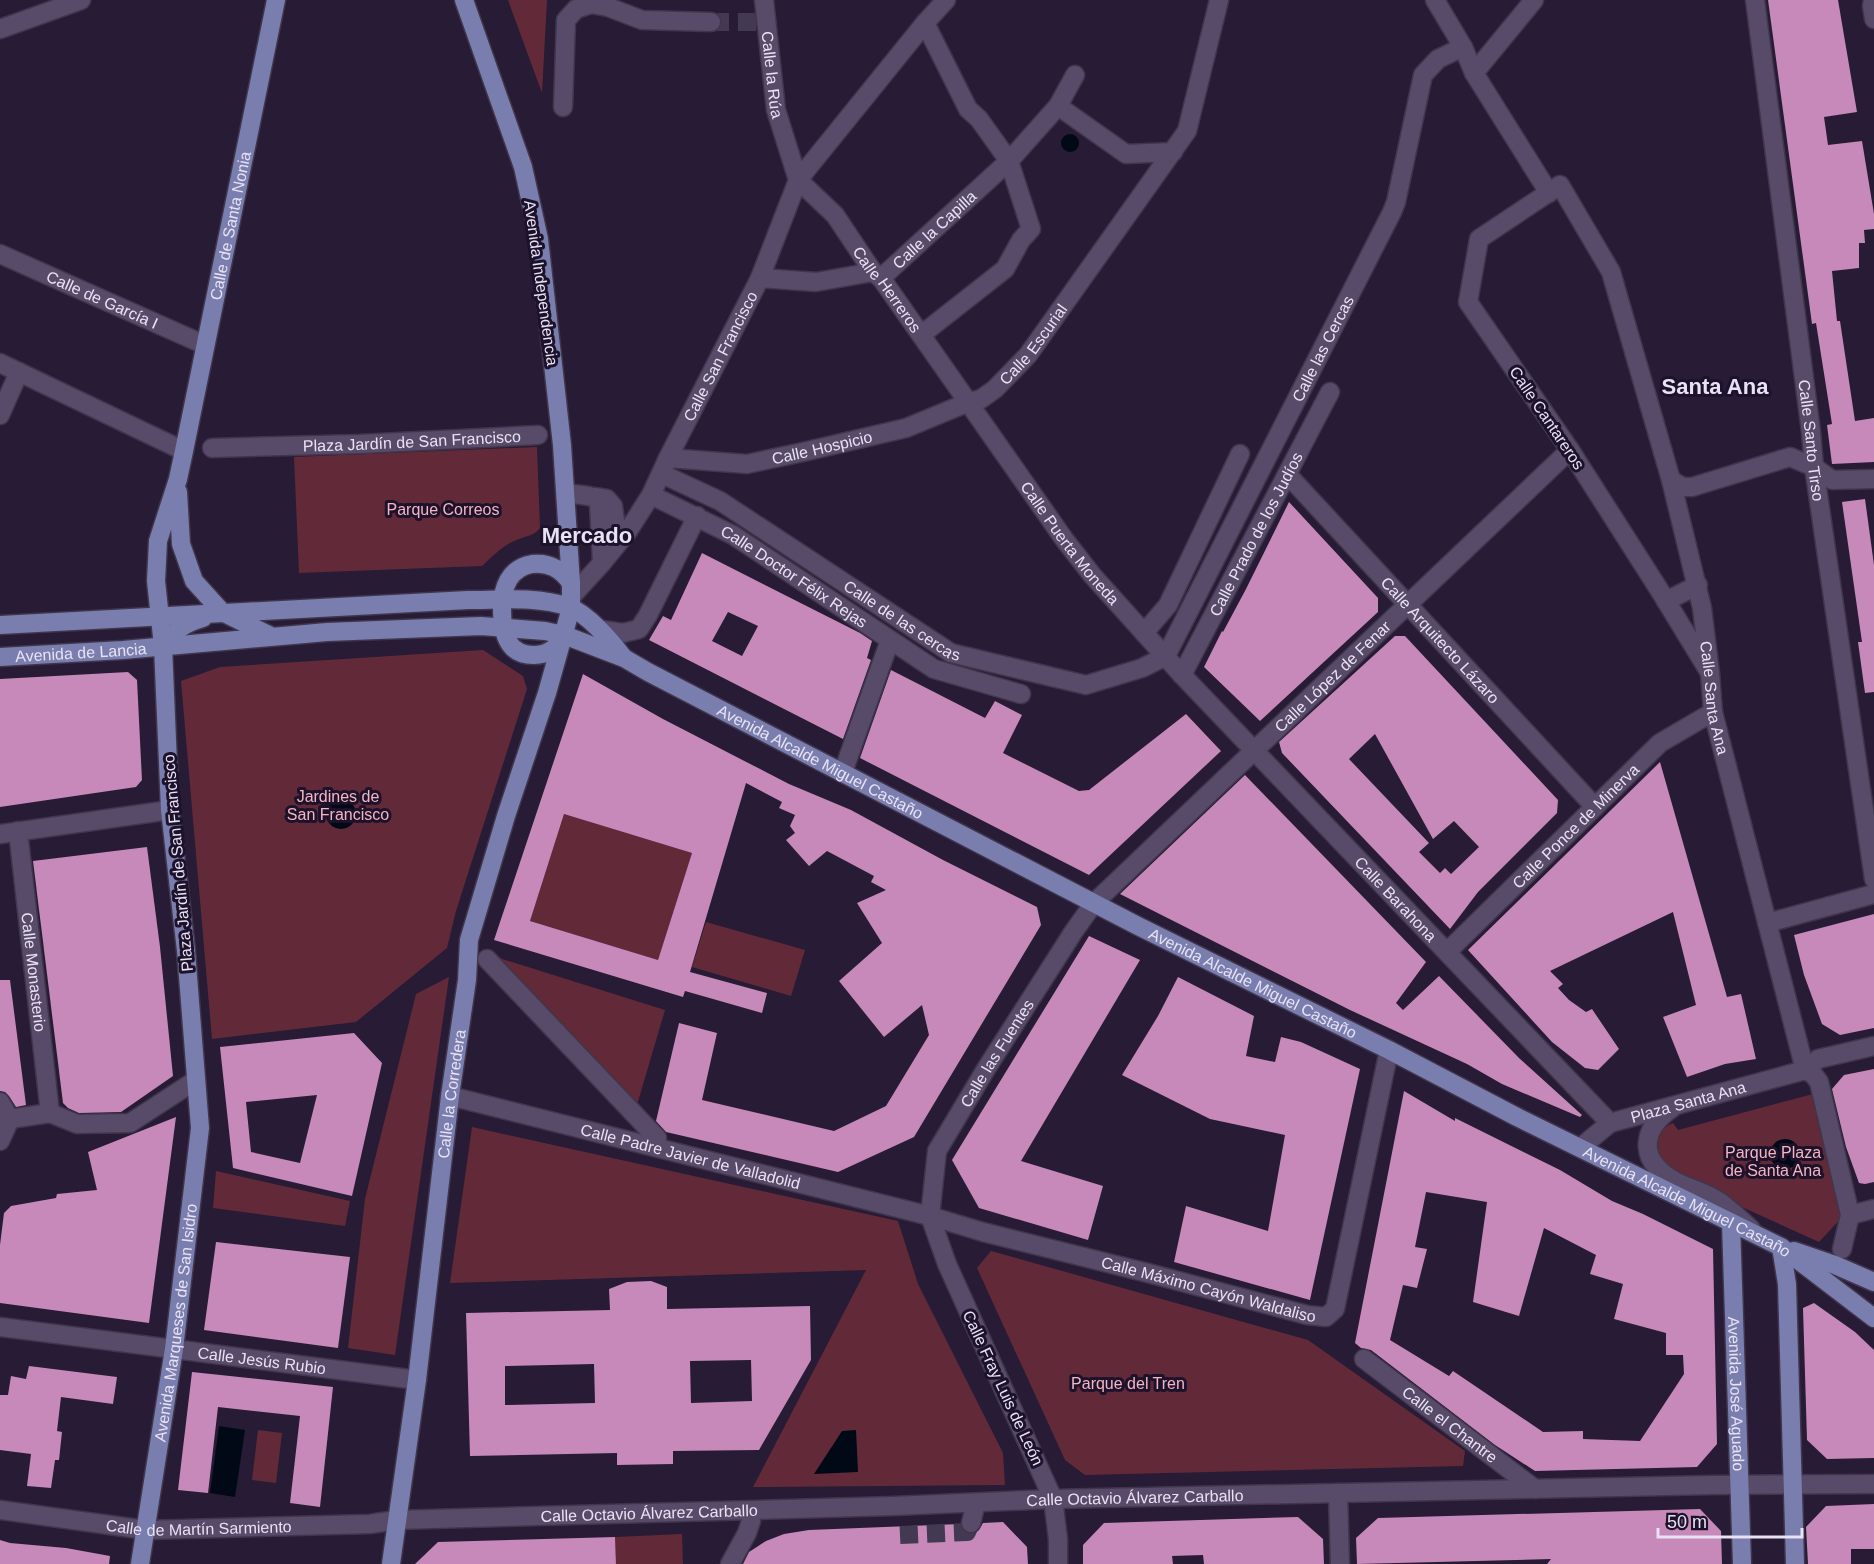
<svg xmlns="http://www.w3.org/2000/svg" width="1874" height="1564" font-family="Helvetica,sans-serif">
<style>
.green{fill:#622a38}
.water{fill:#000915}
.building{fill:#c689b9;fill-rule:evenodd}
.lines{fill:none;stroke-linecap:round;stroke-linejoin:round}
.minor-tunnel{stroke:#443952;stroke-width:18;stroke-dasharray:18 9;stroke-linecap:butt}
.minor-casing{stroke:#40364c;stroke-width:21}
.major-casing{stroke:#40364c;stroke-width:21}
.minor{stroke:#574b69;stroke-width:18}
.major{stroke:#797eaf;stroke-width:18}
.labels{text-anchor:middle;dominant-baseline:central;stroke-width:6;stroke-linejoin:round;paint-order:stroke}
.street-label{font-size:16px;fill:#e9e2f4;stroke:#1d122b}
.park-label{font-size:16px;fill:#f5b5c1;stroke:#1d122b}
.district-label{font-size:22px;font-weight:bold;fill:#e9e2f4;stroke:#1d122b}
</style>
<rect width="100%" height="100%" fill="#271b35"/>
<g class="green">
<path d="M508,0H547L542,93Z"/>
<path d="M537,447L540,528C533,537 524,536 514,541C501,547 492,557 482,566L299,573L294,457Z"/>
<path d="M483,650L523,676L527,689L456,911L447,948L356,1022L212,1039L181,681L220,667Z"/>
<path d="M564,814L692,853L658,960L530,921Z"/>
<path d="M706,922L805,950L791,996L692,967Z"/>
<path d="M499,958L665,1010L637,1105Z"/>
<path d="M449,977L395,1355L348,1348L365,1199L416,994Z"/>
<path d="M1813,1094L1845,1214L1819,1242L1673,1176C1660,1158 1645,1136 1673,1123L1678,1130Z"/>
<path d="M472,1127L898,1221L918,1284L1003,1453L1005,1485L753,1487L866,1270L450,1283Z"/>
<path d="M216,1171L350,1201L345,1226L213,1208Z"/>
<path d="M991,1251L1308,1340L1465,1451L1463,1466L1085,1475L1065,1460L977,1268Z"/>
<path d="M258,1430L282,1433L276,1483L252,1480Z"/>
<path d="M682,1534L683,1564H616L615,1537Z"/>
</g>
<g class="water">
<circle cx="1070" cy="143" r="9"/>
<circle cx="341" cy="814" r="15"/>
<circle cx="1785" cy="1154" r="15"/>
<path d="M219,1426L245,1430L235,1497L210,1493Z"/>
<path d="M856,1430L858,1472L814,1474L842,1431Z"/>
</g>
<g class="building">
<path d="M1768,0H1838L1857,112L1824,117L1828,145L1862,141L1874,214V229L1864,230L1865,243H1859V268L1832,271L1837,321H1840L1855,421L1874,418V462L1832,464L1827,425L1832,424L1816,323L1812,324Z"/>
<path d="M1865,499L1874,565V692L1865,693L1858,642H1862L1842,502Z"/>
<path d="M1289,502L1378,598V612L1260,721L1204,667L1222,631L1223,632L1246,589Z"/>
<path d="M702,553L860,633L872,641L867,658L871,660L843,739L649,640L663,616L671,620ZM728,612L758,626L742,656L712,641Z"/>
<path d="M1395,636H1405L1558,800L1557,813L1478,892L1450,929L1282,753L1279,742ZM1375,734L1433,839L1454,821L1479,847L1451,874L1445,868L1440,873L1419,852L1429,843L1349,759Z"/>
<path d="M891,670L985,718L995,701L1022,715L1003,753L1079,791L1089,790L1186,714L1221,751L1089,875L860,758Z"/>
<path d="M128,672L137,680L142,780L136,787L0,807V679Z"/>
<path d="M583,674L663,719L789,784L851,810L943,860L1037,907L1041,925L914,1137L838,1172L666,1132L656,1121L679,1023L717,1033L702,1100L834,1131L886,1106L929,1035L922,1005L884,1037L839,981L882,943L857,903L886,890L871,882L874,876L827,851L809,866L786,840L795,833L790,826L795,815L779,808L782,802L746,783L690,972L767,993L762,1013L685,991L683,997L494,940ZM564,814L692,853L658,960L530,921Z"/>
<path d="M1660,762L1727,997L1741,994L1756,1059L1725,1064L1687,1077L1663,1017L1696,1005L1673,912L1550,971L1563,984L1558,988L1569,1000L1586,1012L1592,1009L1619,1049L1598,1070L1585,1068L1552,1042L1468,950Z"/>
<path d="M1245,775L1426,962L1396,1003L1403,1010L1439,976L1519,1058L1582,1115L1580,1117L1502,1084L1467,1064L1350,1010L1120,894Z"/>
<path d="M147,847L160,947L173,1076L121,1112L79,1113L68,1108L63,1103L33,861Z"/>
<path d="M1874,914V1028L1840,1035L1822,1024L1804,975L1794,935Z"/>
<path d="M1089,936L1140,960L1021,1161L1103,1186L1088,1240L979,1208L952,1160Z"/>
<path d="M1178,977L1254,1016L1246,1056L1275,1062L1281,1037L1301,1042L1360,1069L1310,1300L1174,1262L1186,1206L1268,1231L1285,1135L1210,1119L1122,1075L1158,1016Z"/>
<path d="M0,980H10L26,1105L16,1107L9,1096L5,1092L0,1091Z"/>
<path d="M354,1033L382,1063L352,1196L233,1168L220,1047ZM317,1095L300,1163L251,1152L246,1102Z"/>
<path d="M1874,1069V1182L1865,1184L1859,1183L1846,1147L1832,1089L1844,1075Z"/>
<path d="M1404,1091L1455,1121V1118L1560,1170L1612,1201L1643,1214L1713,1249L1717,1444L1697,1467L1535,1471L1495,1445L1371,1350L1361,1348L1355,1343ZM1426,1192L1487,1202L1473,1302L1519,1316L1544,1228L1596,1255L1590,1274L1623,1284L1614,1319L1666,1333V1355H1683L1684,1374L1640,1441L1583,1439V1431L1543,1432L1453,1371L1449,1376L1390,1340L1403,1285L1417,1288L1427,1249L1415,1247Z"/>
<path d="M176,1117L149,1323L0,1303V1245L4,1213L11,1206L56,1198L57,1194L97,1190L88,1152Z"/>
<path d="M216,1242L350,1257L338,1348L204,1330Z"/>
<path d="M651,1281L667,1287V1309L810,1306L811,1360L759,1450L673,1451V1464L617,1465V1453L470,1456L466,1313L610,1310L609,1289L627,1282ZM751,1360L752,1401L691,1403L690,1361ZM594,1364L595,1403L505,1405V1366Z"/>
<path d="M1814,1303L1855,1332L1874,1350V1458L1827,1459L1807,1440L1803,1308Z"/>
<path d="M29,1366L117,1377L113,1404L61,1397L57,1431L62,1432L59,1460H55L51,1488L27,1486L31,1454L0,1450V1395H8L11,1376L26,1379Z"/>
<path d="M192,1372L333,1387L320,1507L290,1503L300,1416L218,1407L208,1493L178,1490Z"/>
<path d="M1874,1504V1549H1851V1564H1808L1806,1527L1826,1506Z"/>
<path d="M1700,1509L1721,1531L1722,1564H1547L1551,1559L1357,1564L1356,1538L1378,1518Z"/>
<path d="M1298,1517L1323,1539L1324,1564H1204L1203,1555L1172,1556L1173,1564H1083V1545L1104,1523Z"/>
<path d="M1003,1522L1027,1547L1028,1564H743L749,1552L766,1541L784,1534L809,1530L960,1524L964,1531L974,1534L979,1530L983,1523Z"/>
<path d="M615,1537L616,1564H415L438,1542Z"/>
<path d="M0,1540L10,1543L66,1548L110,1556L109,1564H0Z"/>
</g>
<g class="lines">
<g class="minor-tunnel">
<path d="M711,22H766"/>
<path d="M900,1535L967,1532L971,1523"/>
</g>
<defs>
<g id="minor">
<path id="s1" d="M764,0L776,110L798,180L835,215L873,272L881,278L1064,539L1092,575L1182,675L1610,1123"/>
<path d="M1435,0L1463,47L1474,73L1549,193"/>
<path id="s2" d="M1755,0L1811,432L1814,467L1874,879"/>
<path d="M1873,0L1872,6L1874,19"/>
<path d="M0,29L81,0"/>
<path d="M1474,73L1534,0"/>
<path d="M1058,106L1126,154L1173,152"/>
<path d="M563,107L566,20L576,9L591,4L608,7L642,20L711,22"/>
<path id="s3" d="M0,254L205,345"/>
<path d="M760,278L816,282L873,272"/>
<path id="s4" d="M881,278L1009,161L1058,106L1075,75"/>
<path d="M921,335L1005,269L1021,240L1031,229L1009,161L979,119L968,109L925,23"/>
<path d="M0,363L184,451"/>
<path d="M0,415L19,372"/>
<path id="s5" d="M212,448L360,444L538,435"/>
<path id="s6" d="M668,458L747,464L803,452L906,428L969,402L981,399L995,389L1028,355L1187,131L1219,0"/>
<path id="s7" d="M662,474L720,501L951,653L1086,685L1142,668L1166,656"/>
<path id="s8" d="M1287,474L1595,807"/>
<path d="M1671,480L1683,487H1692L1790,457L1814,467L1832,480L1874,479"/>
<path d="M566,493L589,496L597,499L599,504L602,563"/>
<path id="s9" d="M651,495L733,535L934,669L1021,694"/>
<path d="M594,497L607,499L613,506L618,543"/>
<path id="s10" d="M571,597L602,563L628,531L651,495L668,458L760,278L798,180L925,23L946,0"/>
<path d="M1666,601L1698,585"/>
<path d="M602,630L623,633L639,629L648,615L697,516"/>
<path d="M1144,633L1168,605L1240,454"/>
<path id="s11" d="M1166,656L1392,212L1396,202L1423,75L1438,59L1463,47"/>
<path id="s12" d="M1710,673L1660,591L1570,450L1468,302L1479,239L1560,185L1611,272L1671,480L1702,608L1710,673L1713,712L1805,1070L1813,1074L1819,1082L1850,1215L1842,1249"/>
<path id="s13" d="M1182,675L1330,392"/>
<path d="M843,772L890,640"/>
<path id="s14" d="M18,831L50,1113"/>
<path d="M0,834L170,810"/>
<path d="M1767,923L1874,894"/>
<path id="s15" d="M1447,952L1660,743L1713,712"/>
<path d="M487,959L657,1138"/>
<path d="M1805,1070L1818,1059L1874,1046"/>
<path id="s16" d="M450,1096L930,1216L983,1232L1148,1273L1307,1315L1326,1317L1335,1309L1389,1050"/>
<path d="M0,1102L10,1119"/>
<path d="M1672,1108C1643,1128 1637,1157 1670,1178C1685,1188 1705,1191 1720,1202C1731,1210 1741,1220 1751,1229"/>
<path d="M0,1141L10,1119L50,1113L77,1124L130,1123L196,1080"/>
<path id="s17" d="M1580,1148L1610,1123L1805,1070"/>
<path d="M1850,1215L1874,1209"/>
<path id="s18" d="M0,1327L417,1380"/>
<path id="s19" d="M1364,1359L1535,1489"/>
<path d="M1338,1493L1340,1564"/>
<path id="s20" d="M0,1510L146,1530L370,1524L396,1520L894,1506L1053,1499L1712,1485L1874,1484"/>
<path d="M971,1523L976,1503"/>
<path d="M730,1564L747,1533L751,1521"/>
<path id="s21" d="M1058,1564V1539L1053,1499L947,1264L930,1216L937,1151L986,1069L1074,931L1094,903L1570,450"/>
</g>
<g id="major">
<path d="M178,492L181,544L194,581L222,612L269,635"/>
<path d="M0,625L468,600C501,600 537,596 569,607C588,614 611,641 623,657"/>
<path d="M564,637C557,648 548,655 534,655C506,655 502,631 502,609C502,588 509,568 532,564C549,562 561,569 571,583"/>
<path d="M163,646C176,630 183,624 203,618"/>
<path id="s22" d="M0,657L123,650L327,632L481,626L545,631L564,635L624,658L648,672L1138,926L1389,1050L1517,1117L1781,1247L1874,1318"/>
<path id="s23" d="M1731,1223L1742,1564"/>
<path d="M1781,1247L1787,1284L1795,1564"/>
<path d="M1794,1251L1835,1265L1874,1282"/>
<path id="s24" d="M140,1564L174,1349L200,1128L186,951L170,810L163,646L156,581L158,541L178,479L184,451L276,0"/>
<path id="s25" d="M391,1564L417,1380L450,1096L467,980L469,940L506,816L547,693L571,608V583L562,445L539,239L523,167L464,0"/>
</g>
</defs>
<use href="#minor" class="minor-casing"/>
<use href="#major" class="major-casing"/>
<use href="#minor" class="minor"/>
<use href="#major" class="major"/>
</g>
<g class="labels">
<g class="street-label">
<text stroke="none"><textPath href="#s1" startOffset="75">Calle la Rúa</textPath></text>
<text stroke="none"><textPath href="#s24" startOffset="1353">Calle de Santa Nonia</textPath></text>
<text stroke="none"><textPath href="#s4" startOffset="72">Calle la Capilla</textPath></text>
<text transform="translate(541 283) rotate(82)">Avenida Independencia</text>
<text stroke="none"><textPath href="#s1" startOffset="326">Calle Herreros</textPath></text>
<text stroke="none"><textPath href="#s3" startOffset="112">Calle de García I</textPath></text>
<text stroke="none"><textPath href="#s6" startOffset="399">Calle Escurial</textPath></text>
<text stroke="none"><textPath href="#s11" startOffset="345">Calle las Cercas</textPath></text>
<text stroke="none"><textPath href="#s10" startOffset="285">Calle San Francisco</textPath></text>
<text transform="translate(1547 418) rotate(56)">Calle Cantareros</text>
<text stroke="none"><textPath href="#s2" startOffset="444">Calle Santo Tirso</textPath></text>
<text stroke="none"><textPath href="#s5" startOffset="200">Plaza Jardín de San Francisco</textPath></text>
<text stroke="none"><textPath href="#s6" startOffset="156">Calle Hospicio</textPath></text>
<text stroke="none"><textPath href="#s13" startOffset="159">Calle Prado de los Judíos</textPath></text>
<text stroke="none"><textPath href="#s1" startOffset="639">Calle Puerta Moneda</textPath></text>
<text stroke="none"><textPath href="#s9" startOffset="165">Calle Doctor Félix Rejas</textPath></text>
<text stroke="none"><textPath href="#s7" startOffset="282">Calle de las cercas</textPath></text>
<text stroke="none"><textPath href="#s8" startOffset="226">Calle Arquitecto Lázaro</textPath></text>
<text stroke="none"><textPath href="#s22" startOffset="81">Avenida de Lancia</textPath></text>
<text stroke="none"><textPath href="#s21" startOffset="1062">Calle López de Fenar</textPath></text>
<text stroke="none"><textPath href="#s12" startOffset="1144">Calle Santa Ana</textPath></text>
<text stroke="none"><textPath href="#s22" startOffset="852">Avenida Alcalde Miguel Castaño</textPath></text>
<text stroke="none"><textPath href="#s15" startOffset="180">Calle Ponce de Minerva</textPath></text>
<text transform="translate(178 863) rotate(-95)">Plaza Jardín de San Francisco</text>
<text stroke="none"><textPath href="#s1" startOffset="1122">Calle Barahona</textPath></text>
<text stroke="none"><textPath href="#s14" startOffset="142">Calle Monasterio</textPath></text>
<text stroke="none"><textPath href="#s22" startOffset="1338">Avenida Alcalde Miguel Castaño</textPath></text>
<text stroke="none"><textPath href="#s21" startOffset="554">Calle las Fuentes</textPath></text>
<text stroke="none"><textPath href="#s25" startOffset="474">Calle la Corredera</textPath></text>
<text stroke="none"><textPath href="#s17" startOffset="120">Plaza Santa Ana</textPath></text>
<text stroke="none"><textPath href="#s16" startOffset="248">Calle Padre Javier de Valladolid</textPath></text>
<text stroke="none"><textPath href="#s22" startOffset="1824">Avenida Alcalde Miguel Castaño</textPath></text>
<text stroke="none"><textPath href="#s16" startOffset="783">Calle Máximo Cayón Waldaliso</textPath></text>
<text stroke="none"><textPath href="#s24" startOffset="244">Avenida Marqueses de San Isidro</textPath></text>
<text stroke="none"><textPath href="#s18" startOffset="264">Calle Jesús Rubio</textPath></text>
<text transform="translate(1003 1388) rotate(65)">Calle Fray Luis de León</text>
<text stroke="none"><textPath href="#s23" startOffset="171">Avenida José Aguado</textPath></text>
<text stroke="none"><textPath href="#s19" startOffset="108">Calle el Chantre</textPath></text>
<text stroke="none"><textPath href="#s20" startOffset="1137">Calle Octavio Álvarez Carballo</textPath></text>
<text stroke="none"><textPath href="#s20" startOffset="651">Calle Octavio Álvarez Carballo</textPath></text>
<text stroke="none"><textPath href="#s20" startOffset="200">Calle de Martín Sarmiento</textPath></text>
</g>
<g class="park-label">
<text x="443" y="509">Parque Correos</text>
<text x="338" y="796">Jardines de<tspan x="338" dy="18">San Francisco</tspan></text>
<text x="1773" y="1152">Parque Plaza<tspan x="1773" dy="18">de Santa Ana</tspan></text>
<text x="1128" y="1383">Parque del Tren</text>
</g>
<g class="district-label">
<text x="1715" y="386">Santa Ana</text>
<text x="587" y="535">Mercado</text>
</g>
</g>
<path d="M1658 1528v9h144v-9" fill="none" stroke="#e9e2f4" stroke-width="3"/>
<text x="1667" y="1528" font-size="18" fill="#e9e2f4" stroke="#1d122b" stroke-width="4.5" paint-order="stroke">50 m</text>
</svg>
